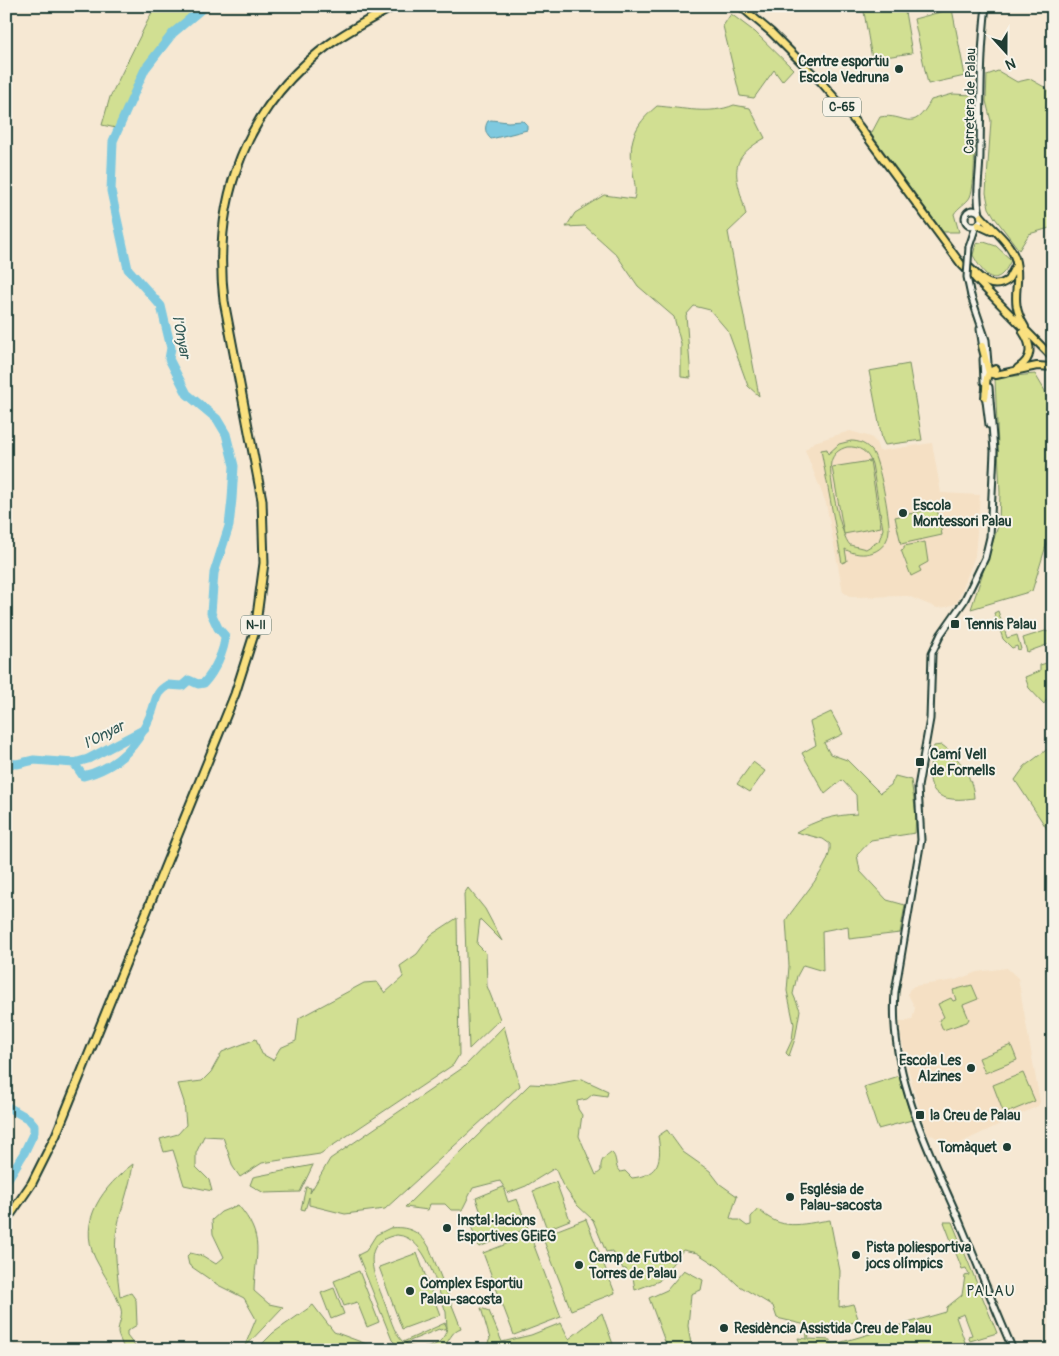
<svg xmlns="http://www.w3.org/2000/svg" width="1059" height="1356" font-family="Pangolin,sans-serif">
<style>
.built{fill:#f5e0c4}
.green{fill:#d1df92;stroke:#788e63;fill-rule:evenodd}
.water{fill:#7ec9df;stroke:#58919b}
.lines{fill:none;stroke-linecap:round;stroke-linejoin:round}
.river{stroke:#7ec9df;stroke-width:9}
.tertiary-casing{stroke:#1f3d34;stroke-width:9}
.primary-casing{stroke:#1f3d34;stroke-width:10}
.trunk-casing{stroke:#1f3d34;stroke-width:11}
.tertiary{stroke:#f7f3e8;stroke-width:5}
.primary{stroke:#fae180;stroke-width:6}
.trunk{stroke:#fae180;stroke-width:7}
.tertiary-bridge-casing{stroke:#1f3d34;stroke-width:9;stroke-linecap:butt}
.tertiary-bridge{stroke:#f7f3e8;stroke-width:5}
.poi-dot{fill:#1f3d34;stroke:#f7f3e8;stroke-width:2}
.labels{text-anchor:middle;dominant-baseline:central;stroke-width:4;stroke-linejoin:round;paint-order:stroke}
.shield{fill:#f7f3e8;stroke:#60746a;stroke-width:1}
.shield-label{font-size:12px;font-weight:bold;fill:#1f3d34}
.poi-label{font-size:14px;font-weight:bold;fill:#1f3d34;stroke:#f7f3e8;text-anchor:start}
.street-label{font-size:14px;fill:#1f3d34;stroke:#f7f3e8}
.water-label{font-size:15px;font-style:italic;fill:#325956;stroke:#f7f3e8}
.neighbourhood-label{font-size:15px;letter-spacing:1px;fill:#1f3d34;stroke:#f7f3e8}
</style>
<rect width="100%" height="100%" fill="#f6e8d3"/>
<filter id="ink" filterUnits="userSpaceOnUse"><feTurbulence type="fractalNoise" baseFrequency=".02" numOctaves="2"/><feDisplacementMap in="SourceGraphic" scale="10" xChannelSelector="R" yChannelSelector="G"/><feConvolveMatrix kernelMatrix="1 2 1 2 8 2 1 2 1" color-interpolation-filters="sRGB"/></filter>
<g filter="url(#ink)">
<g class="built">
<path d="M850,431L871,437L876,442L879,451L932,443L941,493L980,495L975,556L957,603L946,607L937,608L908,596L851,597L843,592L826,503L805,450L814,442Z"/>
<path d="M1007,968L1018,978L1040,1102L1038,1106L954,1146L927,1133L914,1091L901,1038L900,1022L912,1020L915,1008L908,994L909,990L914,986L956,980L977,972Z"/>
</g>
<g class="green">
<path d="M155,6H212C158,27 137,78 116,128L102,125L110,97Z"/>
<path d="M863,6H904L912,53L872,59Z"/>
<path d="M952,9L965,76L928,84L914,19Z"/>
<path d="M731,14L755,32L793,69L782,81L774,70L754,98L740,96L723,26Z"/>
<path d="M998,71L1017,82L1030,79L1046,88L1053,96V227L1029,234L1019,250L995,218L989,208L986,193L991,121L986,101L987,75Z"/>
<path d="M953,94L973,95C974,115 977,182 970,197C967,203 958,207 954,214L959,232H943L871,134L880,117C905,112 912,136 931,100Z"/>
<path d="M734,105L750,108L765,138C724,161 737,176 746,215L728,232L759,396L748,386L728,331L710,310L694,306L686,315L691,378L681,377V344L674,317L638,286L616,254L585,226L566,227L575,213L604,195L634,199C637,190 634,182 633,172C628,142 633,126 657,106C683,108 710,115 734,105Z"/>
<path d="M984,242L996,246L1011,260C997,291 984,276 973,255L976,244Z"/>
<path d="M909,364L922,440L885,445L882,439L869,371Z"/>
<path d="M1035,374L1045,391L1051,420L1053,523L1032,591L971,609L999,523L1000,493L995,378Z"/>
<path d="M851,441C859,441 866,444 872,451C879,459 890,518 889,530C888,553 862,560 845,549L847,561L842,563L821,450L827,449L828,454L839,444ZM847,447C860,446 868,452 872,464L883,529L879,541L866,549L850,545C841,537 828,476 831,462C833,454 839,449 847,447Z"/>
<path d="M870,461L881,527L844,534L832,467Z"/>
<path d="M937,508L942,535L901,544L895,517Z"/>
<path d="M925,542L928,562L919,567L921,571L911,576L901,550L904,549V546Z"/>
<path d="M998,611L1007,638L1017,635L1021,649L1018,650L1017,646L1012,648L1003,639L994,613Z"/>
<path d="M1045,631L1049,632L1053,649H1051L1049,644L1027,652L1023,638Z"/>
<path d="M1053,661V696L1050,695L1044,704L1029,688L1025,677L1040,671V665Z"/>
<path d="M831,712L843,734L824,743L830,754L847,760L880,793L891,785L895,776L911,780L916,814L915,833L871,840L857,855L860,871L887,900L905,905L900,933L849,939L848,926L822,931L823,971L803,965L797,976L793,994L800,1010L795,1039L789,1056L786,1053L792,1040L794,1024L787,991L789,966L786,920C798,901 833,865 830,844L823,839L796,832C816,820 834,815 857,814L856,795L842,780L825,794L802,753L816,745L810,722Z"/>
<path d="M942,745C959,757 973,777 974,798C929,805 924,785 934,746Z"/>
<path d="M1053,745V838L1015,780L1025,766Z"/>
<path d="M753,762L765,771L750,792L737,784Z"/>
<path d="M468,888L485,909L502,941L480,919L477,944L486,953L487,986L500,1019L469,1049L464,894Z"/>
<path d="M457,918L459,1055L453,1065L320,1154L262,1163L240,1177L233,1167L223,1137L204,1136L196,1153V1167L209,1180L212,1191L184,1185L173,1150L164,1152L160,1139L178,1134L186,1125L184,1102L178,1084L202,1081L211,1072L222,1052L256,1039L262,1054L273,1060L280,1048L296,1041L299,1018L364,983L377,982L385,993L403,977L400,966L417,954L431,935Z"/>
<path d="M972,985L978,999L963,1005L969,1019L967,1022L943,1030L939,1020L944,1017L938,1004L951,998L953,1001L956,1000L953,990Z"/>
<path d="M504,1026L520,1086L385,1209L345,1214L309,1205V1197L305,1210L301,1209L306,1187L311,1188L310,1193L330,1159L464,1067Z"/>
<path d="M1011,1045L1017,1060L985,1073L979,1058Z"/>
<path d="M1023,1073L1035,1101L1004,1114L993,1085Z"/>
<path d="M899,1076L912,1120L878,1129L864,1087Z"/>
<path d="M582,1079L608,1091L607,1096L593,1094L587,1099L577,1101L578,1109L582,1115L579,1136L596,1175L601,1171C600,1161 603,1158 611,1152C618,1157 614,1167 620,1172L625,1171L632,1178C660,1175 662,1159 658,1136L667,1130L683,1152L710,1171L720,1184L737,1196L730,1218L734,1220H739L747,1226L751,1225V1217L758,1209C782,1232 800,1224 830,1220L840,1271L839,1307L853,1304L859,1321L839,1326L825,1327L824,1329L808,1328L809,1339L830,1340L831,1343L835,1344L946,1312L947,1307L962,1295L965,1276L969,1275L966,1268L962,1269L944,1222H952L997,1333L970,1341L968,1336L972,1335L964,1314L956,1317L966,1345L952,1350H803L798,1338L807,1339L806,1325L777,1318L773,1306L738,1285L719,1267L697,1253L683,1250L659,1281L635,1290L633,1277H629L626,1269H623L621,1265L618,1266L612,1251L606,1252L593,1220L577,1205L562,1184L555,1168L526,1186L508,1193L500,1181L473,1188L462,1210H451L445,1204H430L428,1210L405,1207L530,1084L551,1085Z"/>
<path d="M133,1164C130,1186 122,1206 117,1228C113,1247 118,1278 120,1297L131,1293L136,1300L137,1325L127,1331V1336L138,1350H124C123,1344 118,1337 118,1332C118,1324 123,1318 121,1309C116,1292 103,1274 95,1258C77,1220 104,1186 133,1164Z"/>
<path d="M313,1165L300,1192L264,1193L250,1185L253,1177Z"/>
<path d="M556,1182L570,1220L547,1229L533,1191Z"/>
<path d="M503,1187L508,1202L517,1199L528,1228L479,1247L468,1218L481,1213L476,1198Z"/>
<path d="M238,1205C266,1238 255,1253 254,1291L269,1304L283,1307L244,1348L256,1319L244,1298L218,1285L189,1265L187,1256L190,1253L203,1256L216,1264L224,1257L213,1234L212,1220L221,1212Z"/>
<path d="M586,1219L615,1293L571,1310L542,1236Z"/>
<path d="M390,1228C407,1226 420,1231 429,1247L461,1328C452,1331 451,1338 445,1345C436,1354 415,1350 402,1350L392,1340L358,1255L366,1251L376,1235ZM397,1235C427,1237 437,1288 446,1312L447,1328L445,1323L403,1342C393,1332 390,1316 385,1304C376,1279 356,1242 397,1235ZM447,1328C443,1348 420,1353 405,1343L439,1329L440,1330Z"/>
<path d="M530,1235L561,1317L514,1335L483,1253Z"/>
<path d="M417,1253L440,1315L402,1329L379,1267Z"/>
<path d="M684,1270L703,1280L701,1290L691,1294L688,1326L692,1350H668L649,1298L667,1290Z"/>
<path d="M359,1271L379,1322L367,1327L357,1302L344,1306L334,1281Z"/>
<path d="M334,1288L344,1314L331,1319L321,1293Z"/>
<path d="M313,1305L334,1332L383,1350H256L273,1333Z"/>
<path d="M481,1308L489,1311L502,1342L531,1335L561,1323L569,1339L602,1313L615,1350H484L490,1339Z"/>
</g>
<path class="water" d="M491,120L508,122L523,121L527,125V130L491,139C485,134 484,127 488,121Z"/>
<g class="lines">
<g class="river">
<path d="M6,763L17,764L34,760L74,763L83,776C117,768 138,746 151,714C157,700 154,693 168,685L182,686L189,680L198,684L204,683C214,672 225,650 225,636L218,628L211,613L214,573L229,526L232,499L234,466L226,434L217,419L187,394L169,359L171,348L161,306L128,269L111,191L113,141L145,69L173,33L205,6"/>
<path d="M74,763L88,759L145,729"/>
<path d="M6,1106L29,1119L34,1125V1132L24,1153L6,1182"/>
</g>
<defs>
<g id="tertiary">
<circle cx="973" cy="218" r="8"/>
<path d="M980,214C975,194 980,174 980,153C981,104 980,55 986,6"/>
<path d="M969,247L976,226"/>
<path d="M971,296L986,340L988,363"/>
<path d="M980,329L983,348"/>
<path d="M983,359L984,382"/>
<path d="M989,387L994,451L990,537L985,558L964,601L941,634L932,653L930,719L918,787L921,840L895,992C889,1071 925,1142 956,1213C975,1258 993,1304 1013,1350"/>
<path d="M985,393L989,425"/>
</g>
<g id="primary">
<path d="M740,6L771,32L821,82L859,126L961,264L1053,358"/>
<path d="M981,216C991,228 1010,242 1015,258C1023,285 1007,298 1025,327"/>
<path d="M978,225L991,231"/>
<path d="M968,266C980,278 991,292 1008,280L1016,265"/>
<path d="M982,346L989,373"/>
<path d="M1018,368C1033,359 1032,345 1023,332"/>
<path d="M989,373L996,375L1037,366L1053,367"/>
<path d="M985,397C988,387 982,373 996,369"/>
</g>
<path id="trunk" d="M6,1221L32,1183L56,1135L235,694L255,631L264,563L262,500L224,301C212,198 246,105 331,43C351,29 372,18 394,6"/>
</defs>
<use href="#tertiary" class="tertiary-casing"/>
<use href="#primary" class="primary-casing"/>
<use href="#trunk" class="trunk-casing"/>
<use href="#tertiary" class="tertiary"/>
<use href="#primary" class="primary"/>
<use href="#trunk" class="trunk"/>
<defs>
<path id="tertiary-bridge" d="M969,247L967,277L971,296"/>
</defs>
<use href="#tertiary-bridge" class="tertiary-bridge-casing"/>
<use href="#tertiary-bridge" class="tertiary-bridge"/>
</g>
</g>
<g class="poi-dot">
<circle cx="899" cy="69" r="5"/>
<circle cx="903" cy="513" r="5"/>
<rect x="950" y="619" width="10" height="10" rx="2.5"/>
<rect x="915" y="757" width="10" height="10" rx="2.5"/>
<circle cx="971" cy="1068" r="5"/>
<rect x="915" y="1110" width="10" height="10" rx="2.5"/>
<circle cx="1007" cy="1147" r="5"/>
<circle cx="790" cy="1197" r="5"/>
<circle cx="447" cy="1228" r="5"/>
<circle cx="856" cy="1255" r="5"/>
<circle cx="579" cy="1265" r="5"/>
<circle cx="410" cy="1291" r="5"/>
<circle cx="724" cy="1328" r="5"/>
</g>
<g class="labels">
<g class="shield">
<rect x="823" y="97.5" width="38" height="19" rx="4"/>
<rect x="241" y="615.5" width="30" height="19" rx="4"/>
</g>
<g class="shield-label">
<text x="842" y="107">C-65</text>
<text x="256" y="625">N-II</text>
</g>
<g class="poi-label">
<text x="889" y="61" text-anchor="end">Centre esportiu<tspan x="889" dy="16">Escola Vedruna</tspan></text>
<text x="913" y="505">Escola<tspan x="913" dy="16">Montessori Palau</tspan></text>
<text x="965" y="624">Tennis Palau</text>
<text x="930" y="754">Camí Vell<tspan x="930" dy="16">de Fornells</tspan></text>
<text x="961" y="1060" text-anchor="end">Escola Les<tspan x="961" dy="16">Alzines</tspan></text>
<text x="930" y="1115">la Creu de Palau</text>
<text x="997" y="1147" text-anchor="end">Tomàquet</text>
<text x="800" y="1189">Església de<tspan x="800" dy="16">Palau-sacosta</tspan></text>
<text x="457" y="1220">Instal·lacions<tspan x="457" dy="16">Esportives GEiEG</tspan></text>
<text x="866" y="1247">Pista poliesportiva<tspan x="866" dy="16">jocs olímpics</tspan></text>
<text x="589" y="1257">Camp de Futbol<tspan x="589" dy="16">Torres de Palau</tspan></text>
<text x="420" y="1283">Complex Esportiu<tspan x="420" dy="16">Palau-sacosta</tspan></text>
<text x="734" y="1328">Residència Assistida Creu de Palau</text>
</g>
<g class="street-label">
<text transform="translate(970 101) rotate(-89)">Carretera de Palau</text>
</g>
<g class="water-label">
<text transform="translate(181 337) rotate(79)">l'Onyar</text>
<text transform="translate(104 735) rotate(-27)">l'Onyar</text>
</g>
<g class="neighbourhood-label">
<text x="991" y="1291">PALAU</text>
</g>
</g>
<rect width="1059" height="1356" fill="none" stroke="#f7f3e8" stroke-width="25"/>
<rect x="12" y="12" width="1034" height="1331" fill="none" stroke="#1f3d34" stroke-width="2" filter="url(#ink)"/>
<g transform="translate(1006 52) rotate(159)" stroke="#f7f3e8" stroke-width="4" paint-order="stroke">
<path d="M0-4L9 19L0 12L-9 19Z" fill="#1f3d34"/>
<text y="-8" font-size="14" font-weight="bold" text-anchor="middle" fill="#1f3d34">N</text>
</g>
</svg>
